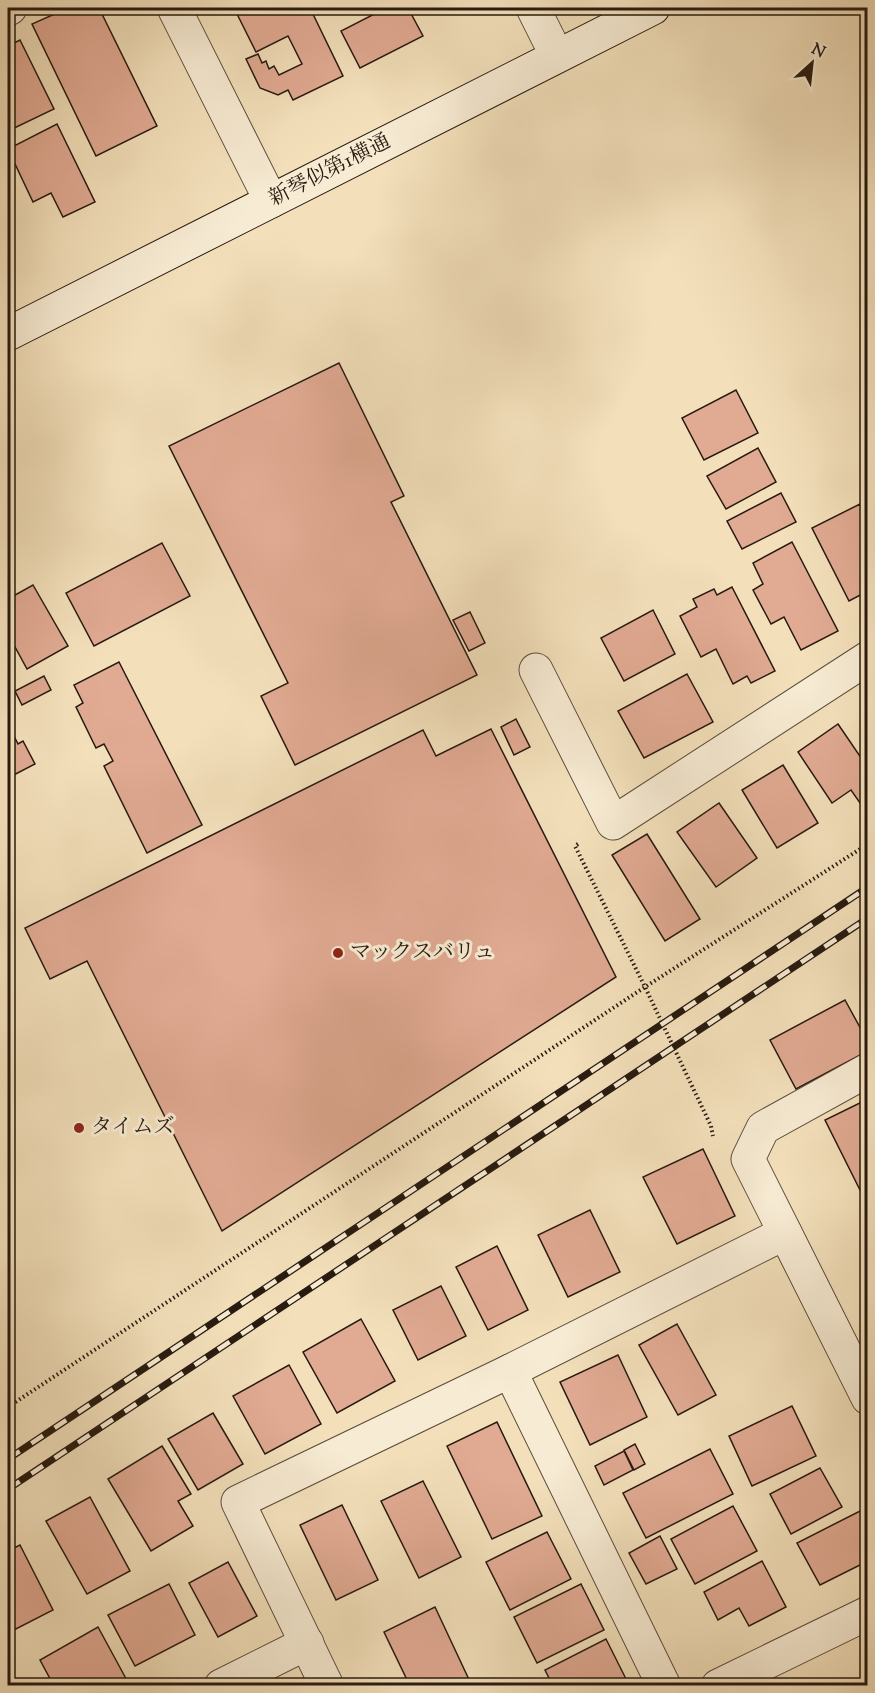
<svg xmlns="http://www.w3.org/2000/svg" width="875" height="1693" font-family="'Sorts Mill Goudy','Noto Serif JP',serif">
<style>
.building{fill:#e1aa93;stroke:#271a0f;stroke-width:1.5}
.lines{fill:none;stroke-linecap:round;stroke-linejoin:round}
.street-casing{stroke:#5a4c3a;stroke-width:35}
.secondary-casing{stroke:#271a0f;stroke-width:35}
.path{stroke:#271a0f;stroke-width:4;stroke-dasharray:1.5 3;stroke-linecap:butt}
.street{stroke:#f7ebd3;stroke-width:33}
.secondary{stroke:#f7ebd3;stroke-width:33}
.rail-casing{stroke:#271a0f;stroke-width:7}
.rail{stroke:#f7ebd3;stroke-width:4.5;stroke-dasharray:14;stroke-linecap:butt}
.poi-dot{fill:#8f2418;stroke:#f7ebd3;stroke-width:2}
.labels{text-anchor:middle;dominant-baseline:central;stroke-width:6;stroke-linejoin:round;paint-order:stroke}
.street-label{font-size:21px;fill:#271a0f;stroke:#f7ebd3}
.poi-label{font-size:21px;fill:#271a0f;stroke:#f7ebd3;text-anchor:start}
</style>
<rect width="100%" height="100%" fill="#f3e0bb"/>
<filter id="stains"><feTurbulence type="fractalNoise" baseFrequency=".00333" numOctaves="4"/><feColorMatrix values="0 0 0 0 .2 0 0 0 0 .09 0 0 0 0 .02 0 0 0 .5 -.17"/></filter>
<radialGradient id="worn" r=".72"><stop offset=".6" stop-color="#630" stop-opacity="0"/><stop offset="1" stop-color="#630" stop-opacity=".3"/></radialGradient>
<g class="building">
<path d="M68,8H99L157,126L96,156L32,24Z"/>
<path d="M241,8H310L343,76L293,100L288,90L278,95L260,88L246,59L258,54L262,63L266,61L269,69L274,66L279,75L302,64L288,36L256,52L235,10Z"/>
<path d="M386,8H408L423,36L360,68L341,31Z"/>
<path d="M432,8H445L434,13Z"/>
<path d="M20,40L54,109L8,131V46Z"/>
<path d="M57,124L95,202L63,217L51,193L33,202L8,149Z"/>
<path d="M339,363L404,496L391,502L477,675L295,765L261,696L288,683L169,446Z"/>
<path d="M736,390L758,433L704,460L682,418Z"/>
<path d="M758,448L776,482L726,509L707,476Z"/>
<path d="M781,493L796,522L742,549L727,521Z"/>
<path d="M860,504L868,519V591L849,601L812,528Z"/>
<path d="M792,542L838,631L801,650L784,617L771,624L753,590L763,584L753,563Z"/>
<path d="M162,543L190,596L94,646L66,593Z"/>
<path d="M33,585L68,646L27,669L8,634V599Z"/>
<path d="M732,587L775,671L751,683L747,676L733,684L716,649L701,657L680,616L697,607L693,599L714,589L717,595Z"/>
<path d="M653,610L675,654L624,681L601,638Z"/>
<path d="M470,612L485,643L469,651L453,620Z"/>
<path d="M119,662L202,825L147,853L104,766L113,761L104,744L96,748L76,707L83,703L74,685Z"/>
<path d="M687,674L713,722L644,758L618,711Z"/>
<path d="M44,676L51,690L22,705L15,691Z"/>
<path d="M868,705V720L861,709Z"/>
<path d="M516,719L530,747L514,755L501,727Z"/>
<path d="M8,724L18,744L23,741L35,764L8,778Z"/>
<path d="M838,724L868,768L867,813L851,790L832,803L798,752Z"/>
<path d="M491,729L616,977L222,1231L87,961L50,979L25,928L423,730L436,756Z"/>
<path d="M783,765L818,823L777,848L742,790Z"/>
<path d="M719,803L757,858L716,887L677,832Z"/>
<path d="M647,834L700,919L665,941L612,855Z"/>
<path d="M845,1000L868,1042V1051L796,1089L770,1040Z"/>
<path d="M868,1099V1186L860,1190L825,1120Z"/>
<path d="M703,1149L735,1216L677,1244L643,1177Z"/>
<path d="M590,1210L620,1272L568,1297L538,1235Z"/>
<path d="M497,1246L528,1310L488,1330L456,1267Z"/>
<path d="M441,1286L466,1336L418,1360L393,1310Z"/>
<path d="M361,1319L395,1381L337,1413L303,1352Z"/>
<path d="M677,1324L716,1395L678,1415L639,1345Z"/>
<path d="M618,1355L647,1417L590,1445L560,1382Z"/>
<path d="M289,1365L321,1424L265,1454L233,1396Z"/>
<path d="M792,1406L816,1456L752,1486L729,1436Z"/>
<path d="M213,1413L243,1464L198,1490L168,1439Z"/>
<path d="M497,1422L542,1516L492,1539L447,1446Z"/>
<path d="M635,1444L645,1464L634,1470L624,1450Z"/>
<path d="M162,1446L191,1494L178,1501L193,1526L151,1551L108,1479Z"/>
<path d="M710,1449L733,1494L646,1538L623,1493Z"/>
<path d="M624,1451L633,1470L604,1485L595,1466Z"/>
<path d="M820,1468L842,1507L791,1534L770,1494Z"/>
<path d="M423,1481L461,1557L419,1578L381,1501Z"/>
<path d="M90,1497L130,1571L87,1594L46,1521Z"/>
<path d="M342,1505L378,1580L336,1600L300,1525Z"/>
<path d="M733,1506L757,1551L695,1584L671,1539Z"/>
<path d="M868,1507V1561L820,1585L797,1543Z"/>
<path d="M547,1532L571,1579L510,1610L486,1562Z"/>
<path d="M660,1536L677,1569L646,1584L629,1553Z"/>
<path d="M20,1545L53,1610L8,1633V1551Z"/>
<path d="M762,1561L786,1607L749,1626L739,1608L718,1620L704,1592Z"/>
<path d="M228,1562L257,1616L218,1637L189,1583Z"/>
<path d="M169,1584L195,1635L135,1666L108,1615Z"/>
<path d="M581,1584L604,1630L537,1663L514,1617Z"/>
<path d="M435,1607L472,1686H410L384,1632Z"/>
<path d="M98,1627L130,1686H54L40,1660Z"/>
<path d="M606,1639L629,1685L553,1686L545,1670Z"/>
</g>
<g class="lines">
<defs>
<g id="street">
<path d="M174,8L271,201"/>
<path d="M533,8L557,56"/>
<path d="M8,9L10,8"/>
<path d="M536,670L613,823L868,658"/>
<path d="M868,1070L763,1128L748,1159L868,1398"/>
<path d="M510,1371L664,1686"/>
<path d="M221,1686L307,1643"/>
<path d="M327,1686L238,1502L510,1371L785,1233"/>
<path d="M718,1686L868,1613"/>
</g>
<path id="secondary" d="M8,334L653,8"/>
</defs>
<use href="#street" class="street-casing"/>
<use href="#secondary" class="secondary-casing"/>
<g class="path">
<path d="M578,844L575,846L645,987L711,1126L713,1136"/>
<path d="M8,1407L645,987L868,844"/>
</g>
<use href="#street" class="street"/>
<use href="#secondary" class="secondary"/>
<defs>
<g id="rail">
<path d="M8,1459L868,887"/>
<path d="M8,1489L868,918"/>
</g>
</defs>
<use href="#rail" class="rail-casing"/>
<use href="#rail" class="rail"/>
</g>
<g class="poi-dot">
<circle cx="338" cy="953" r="6"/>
<circle cx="79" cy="1128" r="6"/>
</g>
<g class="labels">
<g class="street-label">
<text transform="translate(330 171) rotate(-27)">新琴似第1横通</text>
</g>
<g class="poi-label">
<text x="350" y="953">マックスバリュ</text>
<text x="91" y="1128">タイムズ</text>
</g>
</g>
<rect width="875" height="1693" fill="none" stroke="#f3e0bb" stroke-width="30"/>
<rect x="9" y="9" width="857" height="1675" fill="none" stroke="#271a0f" stroke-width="3"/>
<rect x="15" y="15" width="845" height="1663" fill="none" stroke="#271a0f" stroke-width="1.5"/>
<g transform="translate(812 63) rotate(27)" stroke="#f7ebd3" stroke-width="4.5" paint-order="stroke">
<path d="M0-4.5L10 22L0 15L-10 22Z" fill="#271a0f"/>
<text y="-9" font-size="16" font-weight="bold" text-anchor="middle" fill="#271a0f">N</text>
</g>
<rect width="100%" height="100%" filter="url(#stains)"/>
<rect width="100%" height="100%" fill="url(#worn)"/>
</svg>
